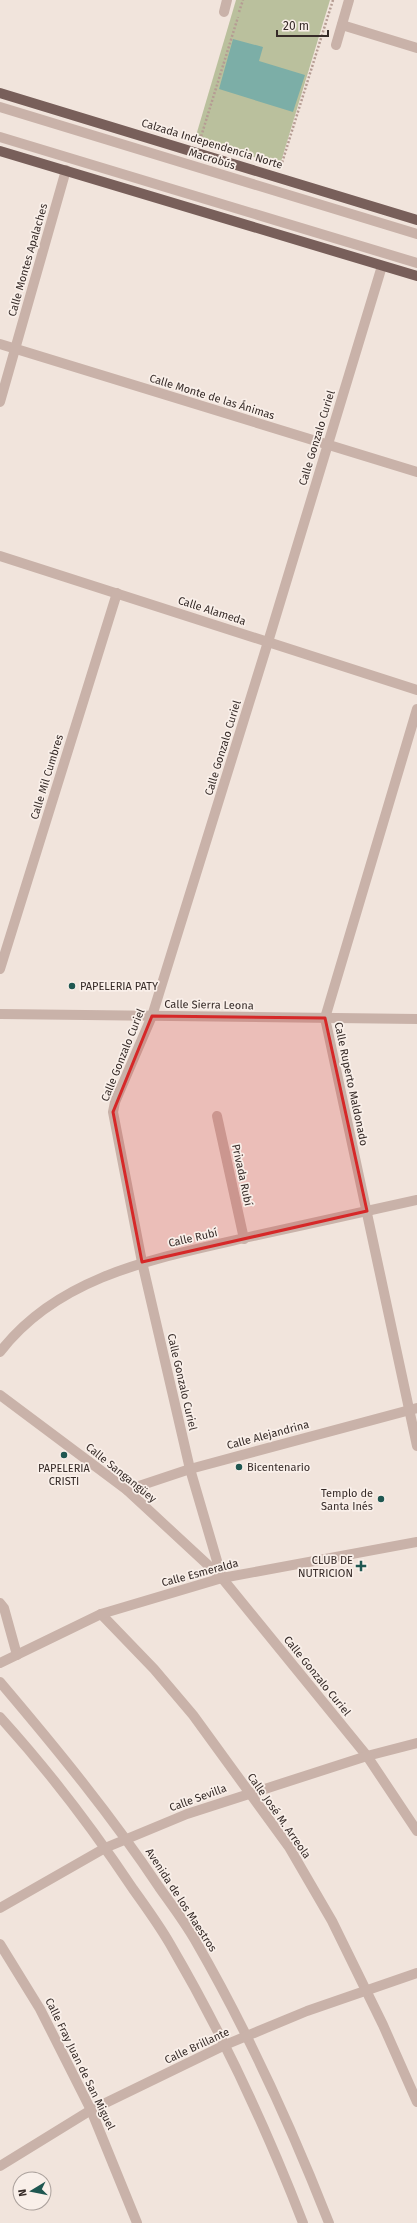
<svg xmlns="http://www.w3.org/2000/svg" width="417" height="2223" font-family="'Fira Sans',sans-serif">
<style>
.green{fill:#bac09d}
.water{fill:#7caea7}
.lines{fill:none;stroke-linecap:round;stroke-linejoin:round}
.path{stroke:#b59c93;stroke-width:2.5;stroke-dasharray:2 2;stroke-linecap:butt}
.minor{stroke:#c9b2a9;stroke-width:10}
.major{stroke:#785f5a;stroke-width:10}
.marked{fill:#d62828;fill-opacity:0.2;stroke:#d62828;stroke-width:3;stroke-linejoin:round}
.poi-dot{fill:#1f5751;stroke:#f9efe9;stroke-width:1.5}
.labels{text-anchor:middle;dominant-baseline:central;stroke-width:3.5;stroke-linejoin:round;paint-order:stroke}
.street-label{font-size:11px;fill:#362b28;stroke:#f9efe9}
.poi-label{font-size:11px;fill:#362b28;stroke:#f9efe9;text-anchor:start}
</style>
<rect width="100%" height="100%" fill="#f1e4dc"/>
<path class="green" d="M236,0H330L280,165L195,139Z"/>
<path class="water" d="M233,39L263,47L259,61L305,75L293,112L219,89Z"/>
<g class="lines">
<g class="path">
<path d="M239,12L243,0"/>
<path d="M200,140L238,17"/>
<path d="M281,166L333,0"/>
</g>
<g class="minor">
<path d="M224,12L227,0"/>
<path d="M342,25L417,48"/>
<path d="M336,45L349,0"/>
<path d="M0,107L417,234"/>
<path d="M0,137L417,263"/>
<path d="M382,266L268,642L152,1016L115,1102L113,1112L142,1262L190,1469L222,1578L367,1756L417,1831"/>
<path d="M0,344L417,472"/>
<path d="M0,402L66,170"/>
<path d="M0,556L417,690"/>
<path d="M417,709L325,1018L417,1446"/>
<path d="M0,969L117,593"/>
<path d="M0,1014L417,1019"/>
<path d="M217,1116L244,1239"/>
<path d="M0,1352C60,1274 159,1258 249,1237C305,1225 361,1212 417,1200"/>
<path d="M0,1395L127,1490L222,1578"/>
<path d="M127,1490L190,1469L417,1408"/>
<path d="M0,1603L4,1608L17,1655"/>
<path d="M101,1614L154,1669L193,1715L289,1847L332,1921L383,2025L417,2102"/>
<path d="M0,1663L101,1614L222,1578L417,1542"/>
<path d="M0,1682C56,1748 111,1815 159,1887C171,1904 184,1921 195,1940C247,2030 291,2126 329,2223"/>
<path d="M0,1717C49,1771 93,1829 133,1889C146,1907 159,1925 170,1944C222,2033 266,2127 303,2223"/>
<path d="M0,1908L105,1848L187,1814L367,1756L417,1743"/>
<path d="M0,1944L40,2009L91,2110L137,2223"/>
<path d="M0,2166L91,2110L225,2045L307,2011L417,1973"/>
</g>
<g class="major">
<path d="M0,93L417,220"/>
<path d="M0,151L417,276"/>
</g>
</g>
<path class="marked" d="M152,1016L325,1018L367,1211L142,1262L113,1112Z"/>
<g class="poi-dot">
<circle cx="72" cy="986" r="4"/>
<circle cx="64" cy="1455" r="4"/>
<circle cx="239" cy="1467" r="4"/>
<circle cx="381" cy="1499" r="4"/>
<path d="M359 1560h4v4h4v4h-4v4h-4v-4h-4v-4h4z"/>
</g>
<g class="labels">
<g class="street-label">
<text transform="translate(212 144) rotate(17)">Calzada Independencia Norte</text>
<text transform="translate(212 159) rotate(17)">Macrobús</text>
<text transform="translate(28 260) rotate(-74)">Calle Montes Apalaches</text>
<text transform="translate(212 397) rotate(17)">Calle Monte de las Ánimas</text>
<text transform="translate(317 438) rotate(-73)">Calle Gonzalo Curiel</text>
<text transform="translate(212 611) rotate(18)">Calle Alameda</text>
<text transform="translate(223 748) rotate(-73)">Calle Gonzalo Curiel</text>
<text transform="translate(47 777) rotate(-73)">Calle Mil Cumbres</text>
<text transform="translate(209 1005) rotate(1)">Calle Sierra Leona</text>
<text transform="translate(123 1055) rotate(-68)">Calle Gonzalo Curiel</text>
<text transform="translate(351 1084) rotate(78)">Calle Ruperto Maldonado</text>
<text transform="translate(242 1175) rotate(78)">Privada Rubí</text>
<text transform="translate(193 1238) rotate(-13)">Calle Rubí</text>
<text transform="translate(182 1382) rotate(77)">Calle Gonzalo Curiel</text>
<text transform="translate(268 1435) rotate(-15)">Calle Alejandrina</text>
<text transform="translate(121 1473) rotate(39)">Calle Sangangüey</text>
<text transform="translate(200 1573) rotate(-15)">Calle Esmeralda</text>
<text transform="translate(317 1676) rotate(51)">Calle Gonzalo Curiel</text>
<text transform="translate(198 1798) rotate(-20)">Calle Sevilla</text>
<text transform="translate(279 1816) rotate(55)">Calle José M. Arreola</text>
<text transform="translate(181 1900) rotate(57)">Avenida de los Maestros</text>
<text transform="translate(197 2046) rotate(-25)">Calle Brillante</text>
<text transform="translate(80 2064) rotate(64)">Calle Fray Juan de San Miguel</text>
</g>
<g class="poi-label">
<text x="80" y="986">PAPELERIA PATY</text>
<text x="247" y="1467">Bicentenario</text>
<text x="64" y="1468" text-anchor="middle">PAPELERIA<tspan x="64" dy="13">CRISTI</tspan></text>
<text x="373" y="1493" text-anchor="end">Templo de<tspan x="373" dy="13">Santa Inés</tspan></text>
<text x="353" y="1560" text-anchor="end">CLUB DE<tspan x="353" dy="13">NUTRICION</tspan></text>
</g>
</g>
<g transform="translate(32 2191) rotate(260)"><circle r="19" fill="#f9efe9" stroke="#aba19c"/>
<path d="M0-3L7 15L0 10L-7 15Z" fill="#1f5751"/>
<text y="-6" font-size="11" font-weight="bold" text-anchor="middle" fill="#362b28">N</text>
</g>
<path d="M277 30v6h51v-6" fill="none" stroke="#362b28" stroke-width="2"/>
<text x="283" y="30" font-size="12" fill="#362b28" stroke="#f9efe9" stroke-width="3" paint-order="stroke">20 m</text>
</svg>
